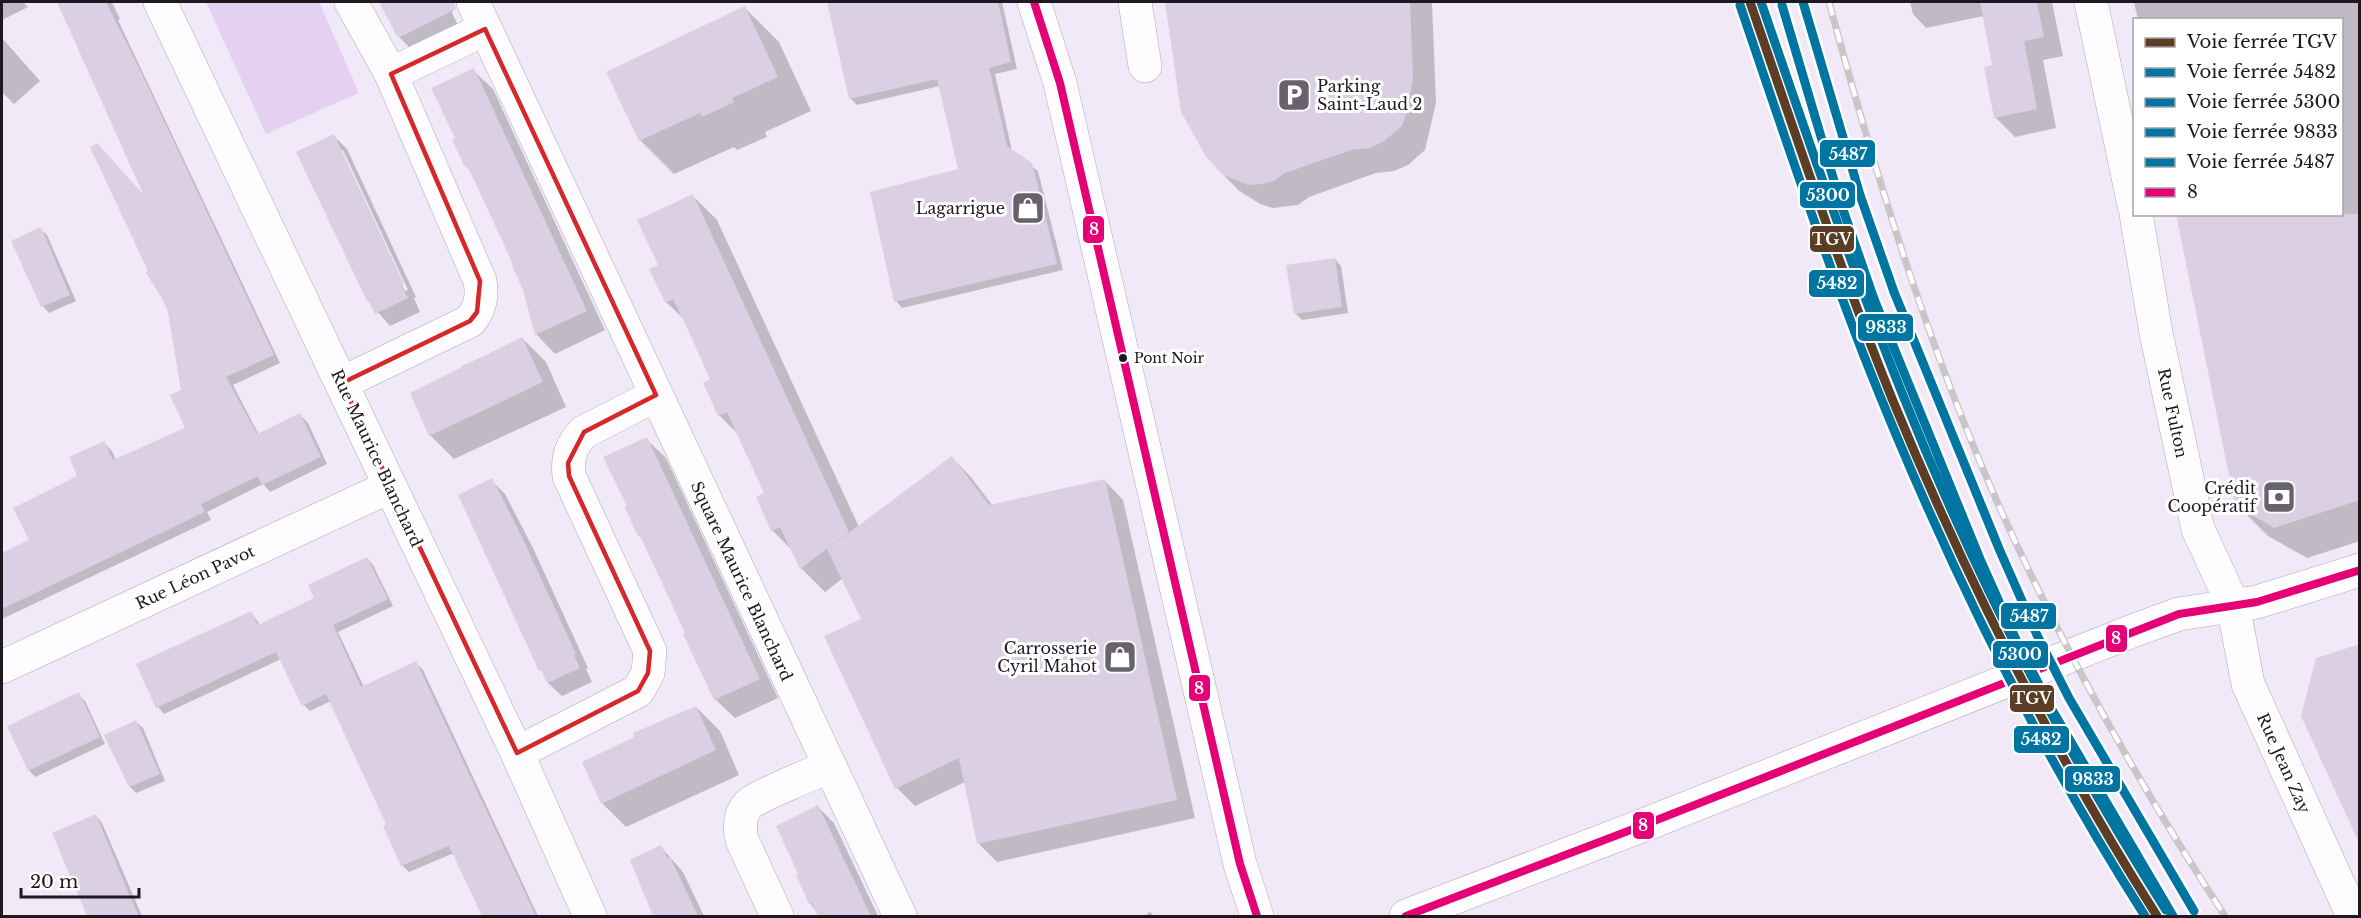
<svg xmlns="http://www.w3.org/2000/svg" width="2361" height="918" font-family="'Libre Baskerville',serif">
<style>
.green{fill:#e4d1f1}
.shadow{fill:#0003;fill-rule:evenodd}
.building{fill:#dbd0e3}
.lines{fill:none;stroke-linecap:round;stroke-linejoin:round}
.minor-casing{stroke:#afa9b3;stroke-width:34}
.minor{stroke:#fdfcfe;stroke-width:33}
.rail-casing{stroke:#c8c6c9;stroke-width:7}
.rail{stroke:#fff;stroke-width:4.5;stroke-dasharray:14;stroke-linecap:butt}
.bus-1-casing{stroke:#fff;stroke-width:12}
.bus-1{stroke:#e50076;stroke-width:8}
.rail-1-casing{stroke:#fff;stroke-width:14}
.rail-2-casing{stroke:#fff;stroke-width:14}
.rail-3-casing{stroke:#fff;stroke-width:14}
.rail-4-casing{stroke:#fff;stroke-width:14}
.rail-5-casing{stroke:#fff;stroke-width:14}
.rail-1{stroke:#5c3e26;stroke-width:9}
.rail-2{stroke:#0075a1;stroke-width:9}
.rail-3{stroke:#0075a1;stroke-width:9}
.rail-4{stroke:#0075a1;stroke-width:9}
.rail-5{stroke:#0075a1;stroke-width:9}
.marked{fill:none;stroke:#d62828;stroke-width:4.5;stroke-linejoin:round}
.bus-dot{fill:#1e1921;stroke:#fff;stroke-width:2}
.labels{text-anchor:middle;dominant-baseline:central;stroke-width:6;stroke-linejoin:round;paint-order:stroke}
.bus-label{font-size:14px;fill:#1e1921;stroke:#fff;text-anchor:start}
.poi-label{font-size:16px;fill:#1e1921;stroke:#fff;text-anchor:end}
.street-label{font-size:16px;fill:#1e1921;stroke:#fff}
.line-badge{stroke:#fff;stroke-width:2}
.badge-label{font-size:16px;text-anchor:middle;font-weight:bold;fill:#fff}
</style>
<rect width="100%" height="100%" fill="#f1e9f7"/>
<path class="green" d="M206,2H319L359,93L266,134Z"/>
<g class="shadow">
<path d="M2,2H23L28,7L2,20Z"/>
<path d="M59,2H112L120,19L118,20L280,363L233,385L259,435L300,415L308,423L327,464L270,492L263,484L207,512L211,520L2,619V554L31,541L104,443L112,451L116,460L187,428L169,312L150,272L146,198Z"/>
<path d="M381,2H449L453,11L452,13L469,48L430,68L400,38Z"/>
<path d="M828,2H1002L1017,69L995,74L1012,151L1038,171L1063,270L902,308L896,301L959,170L940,86L857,105L850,98Z"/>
<path d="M1166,2H1432L1436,103L1425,150L1408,165L1394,171L1376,173L1309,197L1298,205L1273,208L1260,204L1238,190L1214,165L1183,112Z"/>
<path d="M1910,2H2052L2063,56L2043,60L2056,128L2015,137L1995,117L1994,67L1984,16L1926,28L1913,14Z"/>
<path d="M2134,2H2360V541L2307,558L2268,536L2236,504L2342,214V20H2138Z"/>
<path d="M745,8L779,42L811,111L765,132L767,137L737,150L734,147L674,174L640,140Z"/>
<path d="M2,38L40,81L14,104L2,92Z"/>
<path d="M473,70L493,89L605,330L555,354L536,334L525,290L471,171L466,166L457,138Z"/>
<path d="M334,136L347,149L416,297L414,298L420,312L390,326L368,301ZM340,150H343L408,290L405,291Z"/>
<path d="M693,196L717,220L859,527L952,458L970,476L993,506L1105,481L1123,500L1195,818L997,862L979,844L965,782L915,806L897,788L863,620L843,578L825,592L801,568L794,552L772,530L766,494L739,435L719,415L712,380L686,321L666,302L660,265Z"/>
<path d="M40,229L47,235L76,301L49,313L43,306Z"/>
<path d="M1335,259L1341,266L1348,313L1302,320L1296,314Z"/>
<path d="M522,338L546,362L566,407L454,459L430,435L462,370L461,367Z"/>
<path d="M646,439L666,458L778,698L735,718L715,699L644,540L639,535Z"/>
<path d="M491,480L505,494L533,548L588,668L586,669L592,682L562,696L548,683L515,616Z"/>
<path d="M367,558L373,565L393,606L338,632L364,687L416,663L423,670L538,916H484L454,853L409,872L402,865L388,825L331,701L310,711L304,705L281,659L164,714L158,707L138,665L251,612L260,625L316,599Z"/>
<path d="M78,694L85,701L105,744L35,777L29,770Z"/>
<path d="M696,707L720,731L739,775L626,827L602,803Z"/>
<path d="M136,722L143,728L165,781L136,793L130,787Z"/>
<path d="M818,807L834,823L878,916H819L810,903Z"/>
<path d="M96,816L102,823L142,916H88L54,834Z"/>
<path d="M661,847L683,872L704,916H657L631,861Z"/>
<path d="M1150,912L1154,916H1144Z"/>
</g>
<g class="building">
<path d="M57,2H106L141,72L274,355L226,377L257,434L300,413L321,457L262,485L258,476L201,504L205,512L2,609V553L29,540L13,508L77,476L69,457L104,441L113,460L185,428L170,395L181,390L168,312L162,298L145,272L148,271L90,147L97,143L143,194Z"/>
<path d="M379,2H454L456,9L398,38Z"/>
<path d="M827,2H998L1011,62L989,68L1007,146L1032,163L1057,264L894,302L870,192L958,169L937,79L849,99Z"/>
<path d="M1165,2H1410L1413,79L1406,115L1402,126L1384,141L1370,148L1351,150L1285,173L1274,181L1262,184L1248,185L1223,175L1206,157L1181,112Z"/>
<path d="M1980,2H2037L2044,37L2024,41L2037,109L1994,118L1984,67L1992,65Z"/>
<path d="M745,6L778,77L732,98L734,102L702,117L700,113L639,141L606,72Z"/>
<path d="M474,68L587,311L535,335L523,290L512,266L513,264L468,167H465L452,140L455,138L431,88Z"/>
<path d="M334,134L404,284L401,285L408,298L375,314L369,301H367L296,152Z"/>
<path d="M693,194L849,532L800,569L780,527L771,531L756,497L764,493L742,445L727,412L718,416L703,383L710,379L688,330L673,299L665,303L649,269L658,265L637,220Z"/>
<path d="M2176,214H2360V500L2274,528L2235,505Z"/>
<path d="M41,227L70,295L41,307L11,241Z"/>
<path d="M1335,258L1342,307L1294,314L1286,265Z"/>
<path d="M522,337L543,382L429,436L410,393Z"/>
<path d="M647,437L760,679L714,700L683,634L685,633L663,585L640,536H638L625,508L627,506L603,457Z"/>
<path d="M952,456L989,505L1105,479L1177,800L977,844L959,758L895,789L824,636L861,619L827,549Z"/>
<path d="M492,478L520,533L576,654L574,655L580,668L547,683L541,670L539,671L458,495Z"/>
<path d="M367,557L388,599L333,625L361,687L416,661L536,916H482L449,846L401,866L383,826L386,824L326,694L302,706L276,652L156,708L136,664L251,611L258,625L314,598L308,585Z"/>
<path d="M2360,644V845L2301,716L2316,658Z"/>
<path d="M79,692L100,737L28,771L7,726Z"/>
<path d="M696,706L716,750L601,804L582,762L634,737L633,733Z"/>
<path d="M136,720L160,774L129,787L104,735Z"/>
<path d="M818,805L871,916H818L812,903L809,904L796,875L798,874L776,826Z"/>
<path d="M96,814L126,887L139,916H87L52,833Z"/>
<path d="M661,845L668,859L670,857L698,916H653L630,860Z"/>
</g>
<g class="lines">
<defs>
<g id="minor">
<path d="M160,2L517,753L590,916"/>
<path d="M473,2L900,916"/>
<path d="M1034,2L1060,83L1240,864L1257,916"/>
<path d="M1135,2L1145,66"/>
<path d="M2091,2L2134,205"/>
<path d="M391,74L485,29"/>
<path d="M2136,214L2156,333L2198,529L2233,605L2248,684L2353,916"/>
<path d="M342,383L470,321C480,309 483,297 480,281L391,74L351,2"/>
<path d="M2,667L389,487"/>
<path d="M517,753L638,691L648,673L650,651L569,476C567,458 571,445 584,432L656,395"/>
<path d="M777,916L742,840C739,827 739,815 748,805C755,797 816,772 829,767"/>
<path d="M1406,916L1649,823L2135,630L2179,614L2257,602L2360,570"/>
</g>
</defs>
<use href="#minor" class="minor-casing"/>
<use href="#minor" class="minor"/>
<defs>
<path id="rail" d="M1829,2C1878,184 1934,367 2014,539C2075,670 2146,796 2225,916"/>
</defs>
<use href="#rail" class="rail-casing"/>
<use href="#rail" class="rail"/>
<defs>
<g id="bus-1">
<path d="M1034,2L1060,83L1240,864L1257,916"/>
<path d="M1406,916L1649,823L2179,614L2257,602L2360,570"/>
</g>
</defs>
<use href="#bus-1" class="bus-1-casing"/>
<use href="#bus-1" class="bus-1"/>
<defs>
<path id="rail-1" d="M1750,2C1796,135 1840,270 1893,401C1967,580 2053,752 2157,916"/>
<path id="rail-2" d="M1740,5C1780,123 1819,240 1864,356C1941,551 2032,739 2145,916"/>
<path id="rail-3" d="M1761,2C1806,133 1850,264 1902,393C1974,574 2062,746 2166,910"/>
<path id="rail-4" d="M1782,5L1840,201L1874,299L1980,559L2018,644L2051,708L2173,916"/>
<path id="rail-5" d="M1803,2L1860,195L1894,292L2000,551L2037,635L2069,698L2194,911"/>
</defs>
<use href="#rail-1" class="rail-1-casing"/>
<use href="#rail-2" class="rail-2-casing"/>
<use href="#rail-3" class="rail-3-casing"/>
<use href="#rail-4" class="rail-4-casing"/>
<use href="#rail-5" class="rail-5-casing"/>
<use href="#rail-1" class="rail-1"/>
<use href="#rail-2" class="rail-2"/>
<use href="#rail-3" class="rail-3"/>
<use href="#rail-4" class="rail-4"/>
<use href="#rail-5" class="rail-5"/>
</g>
<path class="marked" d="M485,29L656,395L584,432L568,463L569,476L650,651L648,673L638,691L517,753L342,383L470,321L477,312L480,281L391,74Z"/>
<defs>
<symbol id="parking-square" viewBox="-11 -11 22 22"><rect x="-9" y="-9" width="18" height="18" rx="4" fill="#68626c" stroke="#fff"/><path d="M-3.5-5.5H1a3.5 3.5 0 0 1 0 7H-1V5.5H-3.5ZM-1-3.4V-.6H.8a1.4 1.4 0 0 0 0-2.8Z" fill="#fff"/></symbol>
<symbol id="shop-square" viewBox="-11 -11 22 22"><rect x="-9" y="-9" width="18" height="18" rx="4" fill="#68626c" stroke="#fff"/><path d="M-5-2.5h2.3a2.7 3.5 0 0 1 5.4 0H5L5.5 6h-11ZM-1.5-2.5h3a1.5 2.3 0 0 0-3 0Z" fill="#fff"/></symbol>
<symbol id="bank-square" viewBox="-11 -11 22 22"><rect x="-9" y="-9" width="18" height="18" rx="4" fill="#68626c" stroke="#fff"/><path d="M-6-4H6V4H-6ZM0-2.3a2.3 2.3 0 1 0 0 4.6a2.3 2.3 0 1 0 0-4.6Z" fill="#fff"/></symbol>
</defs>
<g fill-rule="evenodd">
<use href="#parking-square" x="1275" y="76" width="38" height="38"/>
<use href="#shop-square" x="1009" y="189" width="38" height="38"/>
<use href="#bank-square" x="2260" y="478" width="38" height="38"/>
<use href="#shop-square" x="1101" y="638" width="38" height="38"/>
</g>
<circle class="bus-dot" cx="1123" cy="358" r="5"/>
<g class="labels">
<g class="bus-label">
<text x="1134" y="358">Pont Noir</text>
</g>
<g class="poi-label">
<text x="1317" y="86" text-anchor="start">Parking<tspan x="1317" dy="18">Saint-Laud 2</tspan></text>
<text x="1005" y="208">Lagarrigue</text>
<text x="2256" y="488">Crédit<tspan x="2256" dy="18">Coopératif</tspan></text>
<text x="1097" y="648">Carrosserie<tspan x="1097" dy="18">Cyril Mahot</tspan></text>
</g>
<g class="street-label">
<text transform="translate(2173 413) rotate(78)">Rue Fulton</text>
<text transform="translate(377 458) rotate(65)">Rue Maurice Blanchard</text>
<text transform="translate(195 577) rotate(-25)">Rue Léon Pavot</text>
<text transform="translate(742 581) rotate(65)">Square Maurice Blanchard</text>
<text transform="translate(2284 763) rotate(66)">Rue Jean Zay</text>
</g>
</g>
<g class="line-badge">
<rect x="1819" y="139" width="57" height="29" rx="6" fill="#0075a1"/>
<rect x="1799" y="181" width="57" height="28" rx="6" fill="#0075a1"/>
<rect x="1082" y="215" width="23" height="29" rx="6" fill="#e50076"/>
<rect x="1809" y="225" width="46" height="28" rx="6" fill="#5c3e26"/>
<rect x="1808" y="269" width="57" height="29" rx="6" fill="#0075a1"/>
<rect x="1857" y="313" width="57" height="29" rx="6" fill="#0075a1"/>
<rect x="2000" y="602" width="57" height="28" rx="6" fill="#0075a1"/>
<rect x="2105" y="624" width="23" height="29" rx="6" fill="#e50076"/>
<rect x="1992" y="640" width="57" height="29" rx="6" fill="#0075a1"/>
<rect x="1188" y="674" width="23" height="28" rx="6" fill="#e50076"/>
<rect x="2009" y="684" width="46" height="29" rx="6" fill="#5c3e26"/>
<rect x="2013" y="725" width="57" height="29" rx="6" fill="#0075a1"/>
<rect x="2064" y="765" width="57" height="28" rx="6" fill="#0075a1"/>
<rect x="1632" y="811" width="23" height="29" rx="6" fill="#e50076"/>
</g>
<g class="badge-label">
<text x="1848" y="160">5487</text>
<text x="1828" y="201">5300</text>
<text x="1094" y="235">8</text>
<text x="1832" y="245">TGV</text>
<text x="1837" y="289">5482</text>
<text x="1886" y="333">9833</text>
<text x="2029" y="622">5487</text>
<text x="2116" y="644">8</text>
<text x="2020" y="660">5300</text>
<text x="1199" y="694">8</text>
<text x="2032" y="704">TGV</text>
<text x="2041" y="745">5482</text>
<text x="2093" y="785">9833</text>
<text x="1643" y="831">8</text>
</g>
<rect width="2361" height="918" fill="none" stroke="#1e1921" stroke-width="6"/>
<rect x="2133" y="18" width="210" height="198" fill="#ffffff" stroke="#a5a3a6" stroke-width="1.5"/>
<rect x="2145" y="38" width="30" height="9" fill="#5c3e26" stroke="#a5a3a6" stroke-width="1.5"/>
<text x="2187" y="48" font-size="18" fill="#1e1921">Voie ferrée TGV</text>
<rect x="2145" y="68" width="30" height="9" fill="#0075a1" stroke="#a5a3a6" stroke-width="1.5"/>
<text x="2187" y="78" font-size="18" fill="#1e1921">Voie ferrée 5482</text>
<rect x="2145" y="98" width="30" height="9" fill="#0075a1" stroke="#a5a3a6" stroke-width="1.5"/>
<text x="2187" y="108" font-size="18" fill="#1e1921">Voie ferrée 5300</text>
<rect x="2145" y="128" width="30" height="9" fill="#0075a1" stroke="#a5a3a6" stroke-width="1.5"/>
<text x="2187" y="138" font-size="18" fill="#1e1921">Voie ferrée 9833</text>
<rect x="2145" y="158" width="30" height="9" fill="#0075a1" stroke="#a5a3a6" stroke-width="1.5"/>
<text x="2187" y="168" font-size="18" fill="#1e1921">Voie ferrée 5487</text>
<rect x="2145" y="188" width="30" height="9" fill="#e50076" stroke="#a5a3a6" stroke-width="1.5"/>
<text x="2187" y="198" font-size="18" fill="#1e1921">8</text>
<path d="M21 888v9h118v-9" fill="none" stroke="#1e1921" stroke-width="3"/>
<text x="30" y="888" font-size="18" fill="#1e1921" stroke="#ffffff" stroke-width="4.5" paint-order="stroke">20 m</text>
</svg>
